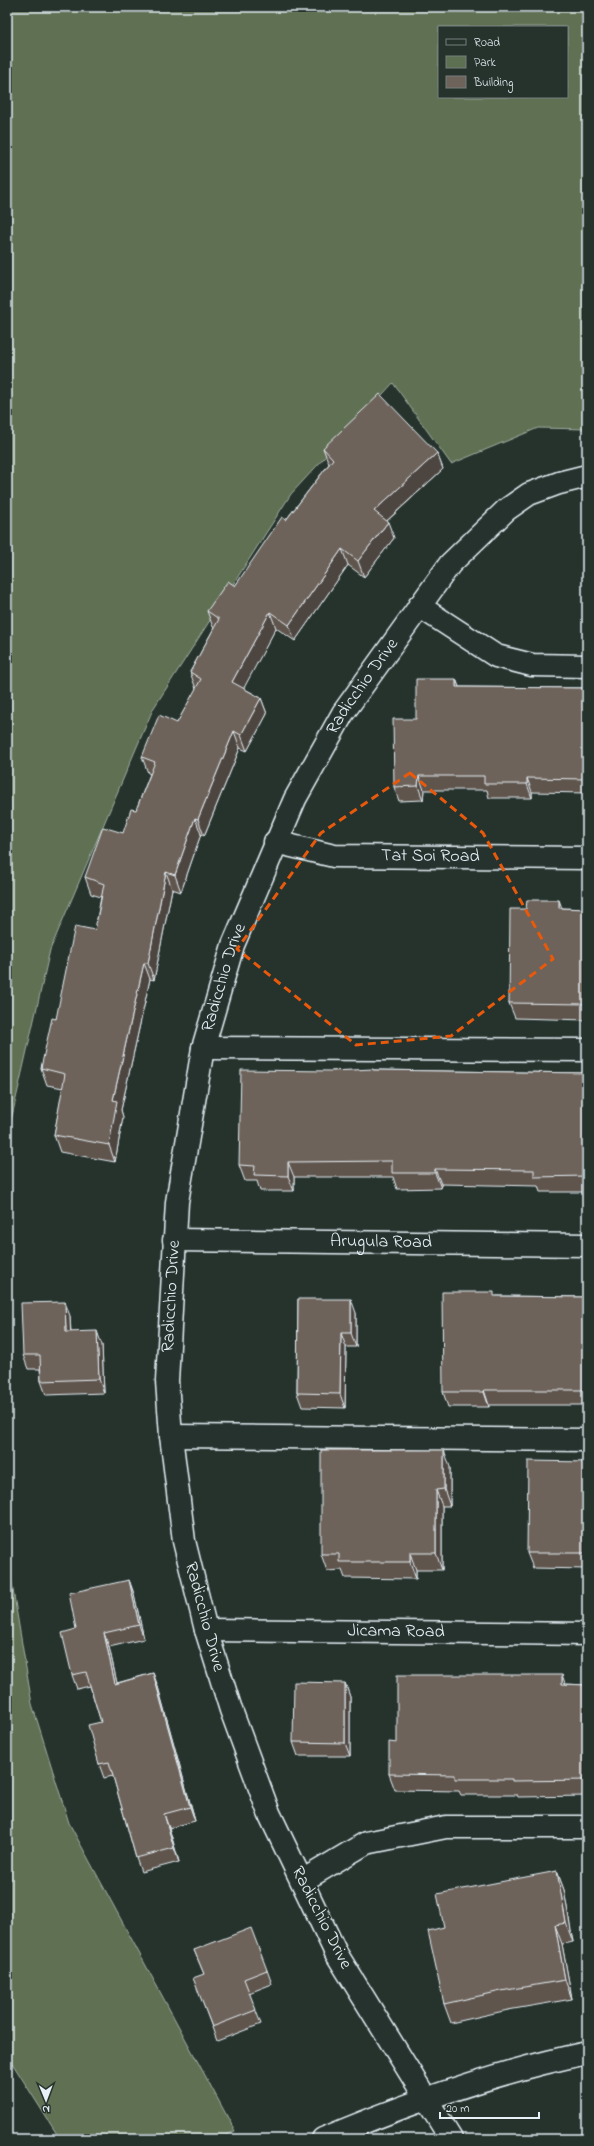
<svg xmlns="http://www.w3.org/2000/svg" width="594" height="2146" font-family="'Indie Flower',sans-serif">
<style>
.green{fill:#5e7052;stroke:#a3b0a5;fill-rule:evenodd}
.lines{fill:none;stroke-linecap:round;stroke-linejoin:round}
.minor-casing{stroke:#e8f1f8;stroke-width:25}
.minor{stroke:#26332d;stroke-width:22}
.wall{fill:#5f554d;stroke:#e8f1f8}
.shaded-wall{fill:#4d453f;stroke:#e8f1f8}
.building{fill:#6e635a;stroke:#e8f1f8}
.marked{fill:none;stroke:#e8590c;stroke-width:3;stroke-dasharray:8 5;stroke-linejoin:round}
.labels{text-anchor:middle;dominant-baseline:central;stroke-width:4;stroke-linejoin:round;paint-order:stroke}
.street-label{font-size:18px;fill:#e8f1f8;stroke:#26332d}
</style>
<rect width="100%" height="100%" fill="#26332d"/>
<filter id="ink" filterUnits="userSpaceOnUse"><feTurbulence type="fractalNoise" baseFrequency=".025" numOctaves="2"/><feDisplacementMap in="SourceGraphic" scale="8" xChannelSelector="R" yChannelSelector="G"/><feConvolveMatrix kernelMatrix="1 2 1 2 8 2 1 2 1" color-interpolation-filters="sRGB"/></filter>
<g filter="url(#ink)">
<g class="green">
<path d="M7,7H587V429L538,428L451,464L393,383L291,494L153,709L50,950L7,1138ZM439,27H567V97H439Z"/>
<path d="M7,1554L32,1704L69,1823L235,2131L219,2139H60L7,2055Z"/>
</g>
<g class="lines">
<defs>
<g id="minor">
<path d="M419,606L496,656L532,665L587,666"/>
<path id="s1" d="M275,842L334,856L587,858"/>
<path d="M203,1048L587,1050"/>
<path id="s2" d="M174,1240L587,1245"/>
<path d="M171,1436L587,1440"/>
<path id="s3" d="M206,1630L587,1634"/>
<path d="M302,1881L366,1843L446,1827H587"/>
<path d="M323,2139C408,2103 496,2072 587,2053"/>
<path id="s4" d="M451,2139L336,1953L269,1813L231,1710L206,1630L184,1541L171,1436L167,1381L177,1202L203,1048L233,945L295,799L343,713L450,564L506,510L529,494L559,483L587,476"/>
</g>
</defs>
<use href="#minor" class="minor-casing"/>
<use href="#minor" class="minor"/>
</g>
<g class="wall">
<path d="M323,448L437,453L443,469L387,521L394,538L364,577L348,565L295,641L276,628L243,688L261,698L267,714L247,751L240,748L204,836L201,834L181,892L172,889L154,980L150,979L121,1110L123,1117L115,1162L60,1152L54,1135L63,1088L47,1085L41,1068L56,1019L95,930L101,897L91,894L85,877L123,833L136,810L150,774L148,773L142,757L177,723L196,689L190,672L214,628L213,627L207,611L235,586L329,464Z"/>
<path d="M456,679L459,687L587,688V793L532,792V798H489L487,790H424L423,800L399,801L394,787L416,719Z"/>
<path d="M562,908L587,909V1020L515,1018L509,1003L526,909Z"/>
<path d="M374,1070L587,1073V1192H540L538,1186L441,1184V1188L397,1189L393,1177H294V1191H260L257,1181H245L239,1165L332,1071Z"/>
<path d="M496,1296L587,1297V1405H489V1407H448L443,1392Z"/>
<path d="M298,1299L356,1313V1347H346L345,1408L302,1407L297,1393Z"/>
<path d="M70,1316L71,1332L102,1345L104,1393L46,1395L41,1381L40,1369H28L23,1355Z"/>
<path d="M587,1462V1569L533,1568L527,1553Z"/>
<path d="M450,1467V1506H442V1570H416V1579L345,1578L342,1570L327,1571L321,1554Z"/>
<path d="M129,1580L134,1594L144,1639L109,1647L117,1683L153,1673L158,1687L195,1821L169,1828L179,1862L141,1872L136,1858L113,1776L104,1778L99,1764L101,1722L90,1686L77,1689L72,1675L76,1629Z"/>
<path d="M345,1683L350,1697V1756H298L293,1742Z"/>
<path d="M565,1684L587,1685V1796L518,1797L517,1795H461L459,1791L395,1790L389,1774L397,1743Z"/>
<path d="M557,1871L564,1890L573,1942L562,1944L572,1999L508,2010L451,2023L444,2004V1927Z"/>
<path d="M194,1950L267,1970L272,1984L249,1993L261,2024L217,2041L199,1992L204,1974Z"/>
</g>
<g class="shaded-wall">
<path d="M437,453L443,469L380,527L374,511Z"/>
<path d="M388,522L394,538L364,577L358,561Z"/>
<path d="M342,549L348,565L295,641L289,625Z"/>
<path d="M270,612L276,628L238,699L232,682Z"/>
<path d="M456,679L461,693L456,687Z"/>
<path d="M261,698L267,714L247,751L241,735Z"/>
<path d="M234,731L240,748L204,836L198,819Z"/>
<path d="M419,776L424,790L423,800L418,786Z"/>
<path d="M527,778L532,792V798L527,784Z"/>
<path d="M195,818L201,834L181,892L175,875Z"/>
<path d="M166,872L172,889L154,980L148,963Z"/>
<path d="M559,900L565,916L559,908Z"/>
<path d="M144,963L150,979L121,1110L123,1117L115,1162L109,1145L113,1100Z"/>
<path d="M288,1162L294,1177V1191L288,1176Z"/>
<path d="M435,1169L441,1184V1188L435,1173Z"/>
<path d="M351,1299L356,1313V1347L351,1333Z"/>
<path d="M65,1302L70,1316L71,1346L66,1332Z"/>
<path d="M97,1331L102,1345L104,1393L99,1379Z"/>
<path d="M341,1333L346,1347L345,1408L340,1394Z"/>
<path d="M484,1390L489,1405V1407L484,1392Z"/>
<path d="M444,1450L450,1467V1506L444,1489Z"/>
<path d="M436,1490L442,1506V1570L436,1553Z"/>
<path d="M410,1553L416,1570V1579L410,1562Z"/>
<path d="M129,1580L134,1594L144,1639L139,1625Z"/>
<path d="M104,1633L109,1647L120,1697L115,1684Z"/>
<path d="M153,1673L158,1687L195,1821L190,1807Z"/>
<path d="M562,1675L568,1691L562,1684Z"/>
<path d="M345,1683L350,1697V1756L345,1743Z"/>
<path d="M164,1814L169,1828L179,1862L174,1848Z"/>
<path d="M557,1871L564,1890L573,1942L566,1923Z"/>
<path d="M555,1925L562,1944L572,1999L565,1980Z"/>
</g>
<g class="building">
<path d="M380,394L437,453L374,511L388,522L358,561L342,549L289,625L270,612L232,682L261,698L241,735L234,731L198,819L195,818L175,875L166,872L148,963H144L113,1100L117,1101L109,1145L54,1135L65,1074L41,1068L52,1018L56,1019L75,926L95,930L104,884L85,877L103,827L123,833L131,809L136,810L155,762L142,757L159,715L177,723L201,679L190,672L219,619L207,611L228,581L235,586L282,517L286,520L333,459L323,448Z"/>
<path d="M416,679H456V687L587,688V779L527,778V784H484V776H419L418,786L394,787L393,719H416Z"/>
<path d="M527,900H559V908L587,909V1004L509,1003L510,909H526Z"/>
<path d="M373,1069V1070L587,1073V1176L534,1177V1170L435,1169V1173H392V1161L288,1162V1176L254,1175L255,1166L239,1165L241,1070L332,1071Z"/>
<path d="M442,1292H494V1296L587,1297V1390H484V1392H443Z"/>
<path d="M298,1299H351V1333H341L340,1394L297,1393Z"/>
<path d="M65,1302L66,1332L97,1331L99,1379L41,1381L40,1355H23L21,1303Z"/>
<path d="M321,1450H444V1489L436,1490V1553H410V1562H339V1554H321Z"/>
<path d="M528,1461L587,1462V1553H527Z"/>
<path d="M129,1580L139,1625L104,1633L115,1684L153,1673L190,1807L164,1814L174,1848L136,1858L109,1762L99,1764L88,1725L101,1722L86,1672L72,1675L62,1633L76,1629L69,1593Z"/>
<path d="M397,1675H562V1684L587,1685V1780L512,1781V1779H455V1775L389,1774V1742L397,1743Z"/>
<path d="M294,1682L345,1683V1743L293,1742Z"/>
<path d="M557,1871L566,1923L555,1925L565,1980L501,1991L444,2004L428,1931L444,1927L437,1894Z"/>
<path d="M251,1928L267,1970L244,1979L256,2010L212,2027L193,1978L204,1974L194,1950Z"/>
</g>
</g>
<path class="marked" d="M410,773L483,833L553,959L451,1036L356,1045L237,949L321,833Z"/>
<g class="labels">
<g class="street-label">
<text stroke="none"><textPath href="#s4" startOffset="1553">Radicchio Drive</textPath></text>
<text stroke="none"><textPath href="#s1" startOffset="157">Tat Soi Road</textPath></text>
<text stroke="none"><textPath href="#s4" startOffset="1229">Radicchio Drive</textPath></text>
<text stroke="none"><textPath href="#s2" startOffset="207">Arugula Road</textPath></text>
<text stroke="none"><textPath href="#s4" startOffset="905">Radicchio Drive</textPath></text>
<text transform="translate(204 1617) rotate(75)">Radicchio Drive</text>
<text stroke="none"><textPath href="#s3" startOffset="190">Jicama Road</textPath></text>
<text transform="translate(321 1918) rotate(63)">Radicchio Drive</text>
</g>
</g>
<rect width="594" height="2146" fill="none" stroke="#26332d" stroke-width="24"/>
<rect x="12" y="12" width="570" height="2122" fill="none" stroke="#e8f1f8" stroke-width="1.5" filter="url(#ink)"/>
<rect x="438" y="26" width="130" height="72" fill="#26332d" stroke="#747f7e"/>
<rect x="446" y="39" width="20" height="6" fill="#26332d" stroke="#747f7e"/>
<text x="474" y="46" font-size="12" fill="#e8f1f8">Road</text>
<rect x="446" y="56" width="20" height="12" fill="#5e7052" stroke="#747f7e"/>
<text x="474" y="66" font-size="12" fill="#e8f1f8">Park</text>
<rect x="446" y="76" width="20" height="12" fill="#6e635a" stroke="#747f7e"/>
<text x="474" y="86" font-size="12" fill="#e8f1f8">Building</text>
<g transform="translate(46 2100) rotate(179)" stroke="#26332d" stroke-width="3" paint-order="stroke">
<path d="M0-3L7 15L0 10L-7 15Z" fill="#e8f1f8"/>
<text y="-6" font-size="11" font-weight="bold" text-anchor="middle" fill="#e8f1f8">N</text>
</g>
<path d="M440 2112v6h99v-6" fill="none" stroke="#e8f1f8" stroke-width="2"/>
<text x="446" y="2112" font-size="12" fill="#e8f1f8" stroke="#26332d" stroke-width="3" paint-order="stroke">20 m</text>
</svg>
